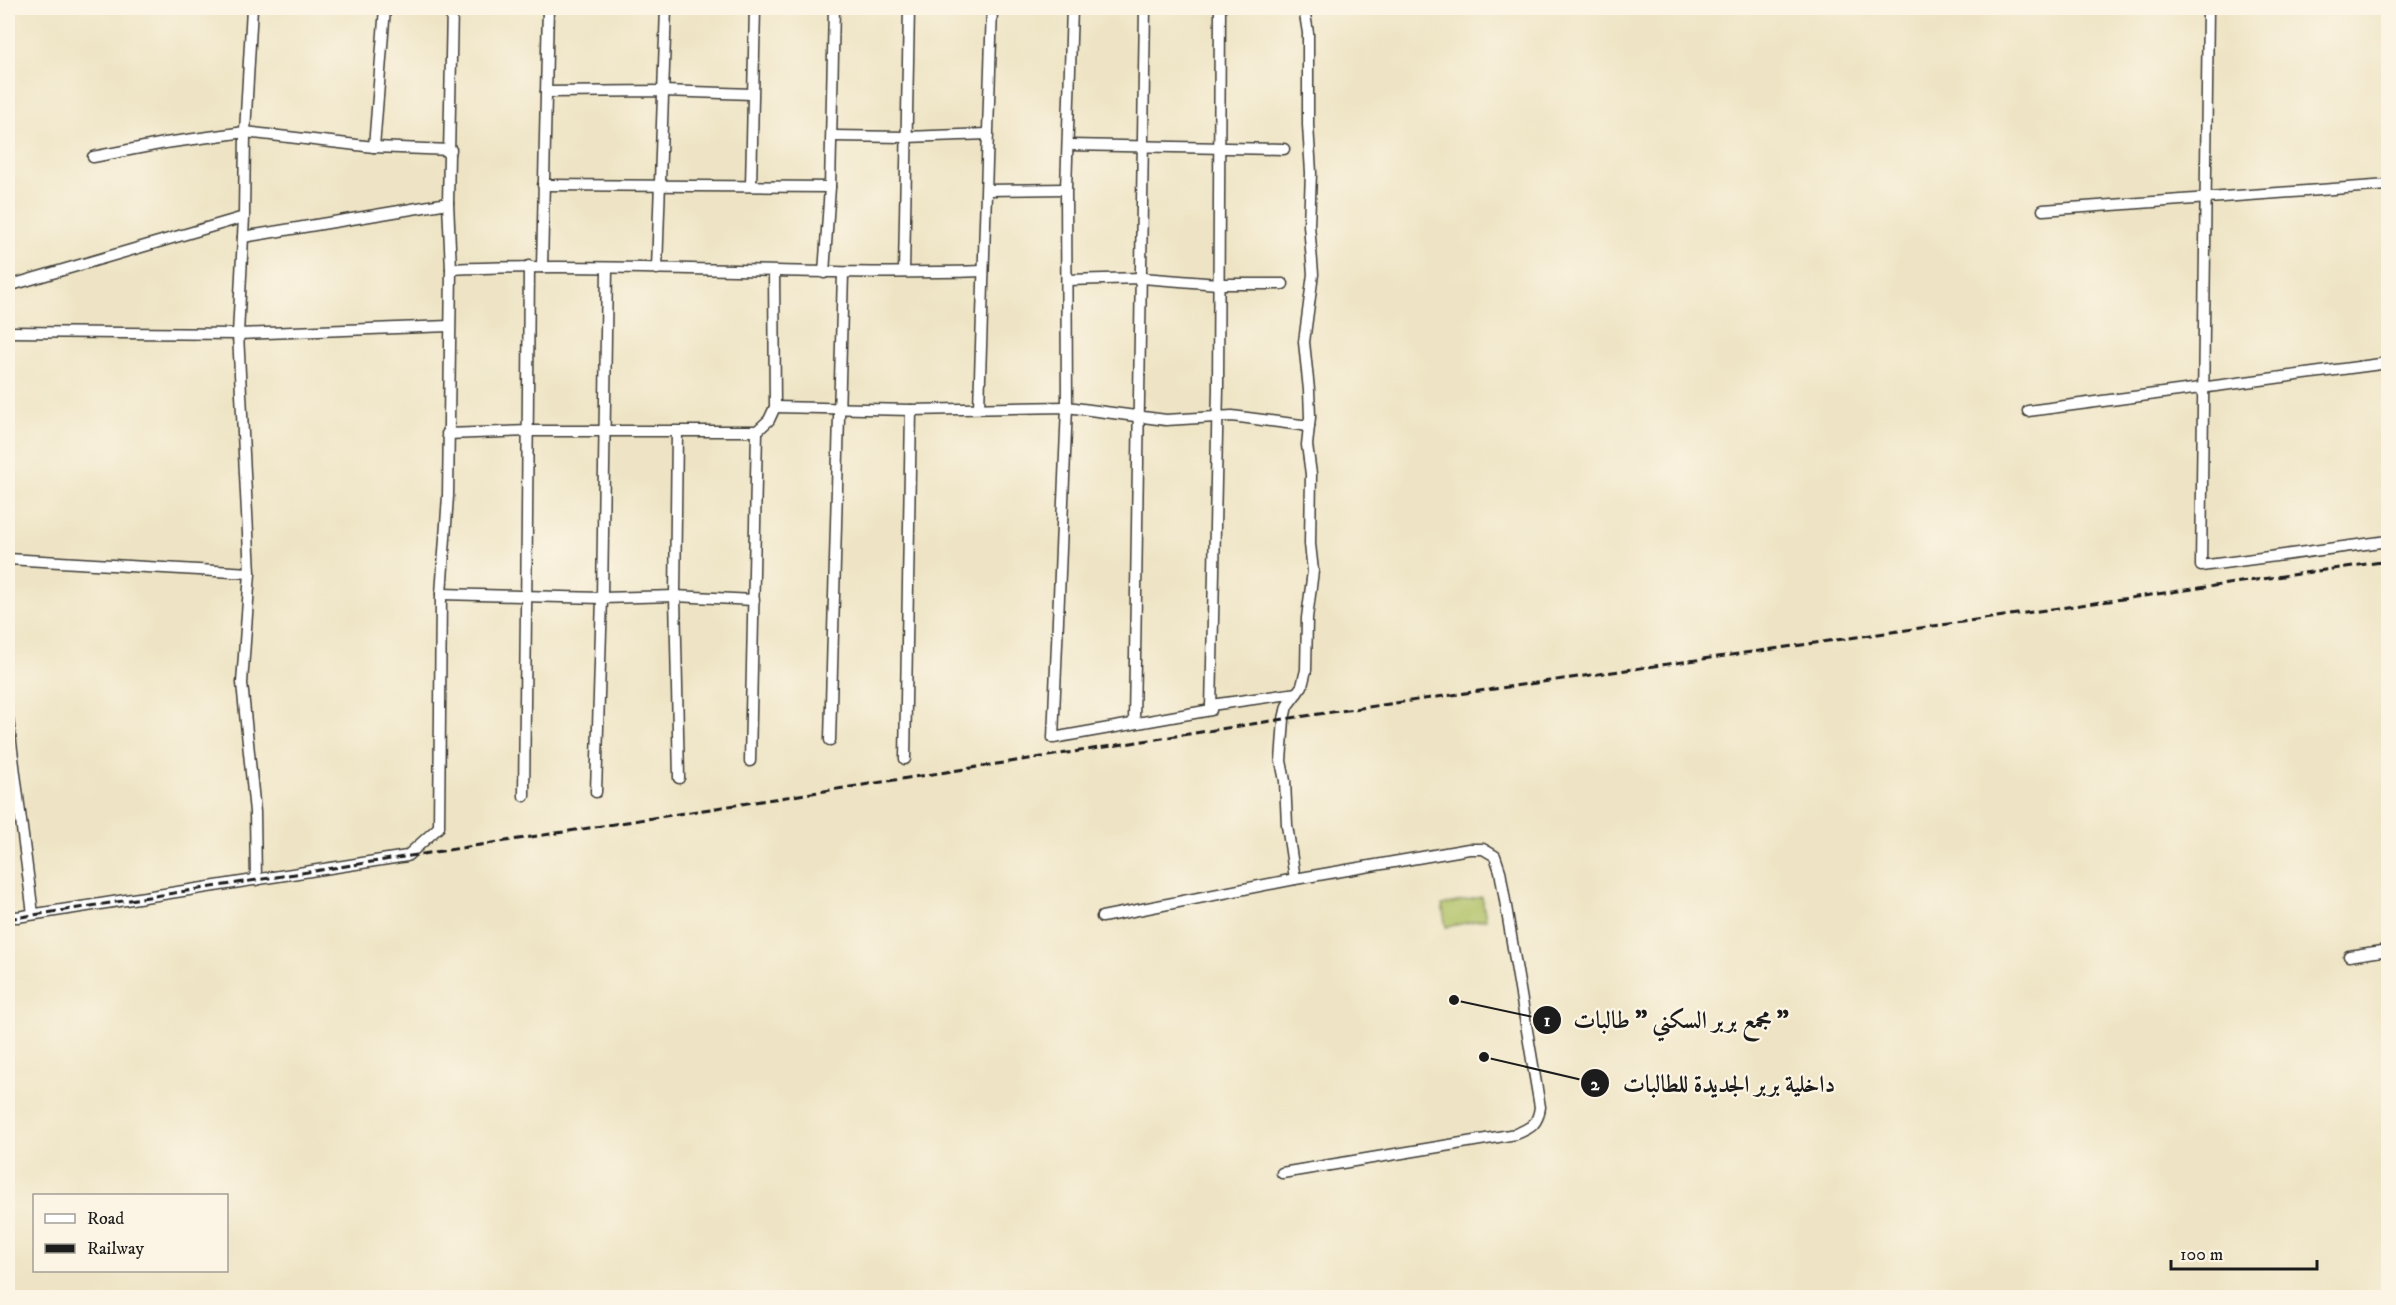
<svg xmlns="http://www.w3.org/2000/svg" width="2396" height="1305" font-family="'IM FELL DW Pica',Amiri,serif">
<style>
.park{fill:#adbf62;stroke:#646e3f;stroke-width:1.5}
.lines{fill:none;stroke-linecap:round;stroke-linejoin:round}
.street-casing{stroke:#3c3a35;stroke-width:13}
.street{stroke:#fff;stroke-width:10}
.rail{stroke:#1c1c1c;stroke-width:3;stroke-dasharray:9 4.5;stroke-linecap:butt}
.leader{fill:none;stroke:#1c1c1c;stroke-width:2}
.callout-dot{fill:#1c1c1c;stroke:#fcf5e5;stroke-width:2}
.mark-label{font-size:18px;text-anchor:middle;font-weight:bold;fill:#fff}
.callout-label{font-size:24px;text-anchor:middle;font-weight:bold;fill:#1c1c1c;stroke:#fcf5e5;stroke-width:4.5;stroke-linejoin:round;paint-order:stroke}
</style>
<rect width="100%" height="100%" fill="#fcf5e5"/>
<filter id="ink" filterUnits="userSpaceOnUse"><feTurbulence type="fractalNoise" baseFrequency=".0167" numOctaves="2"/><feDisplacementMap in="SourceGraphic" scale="12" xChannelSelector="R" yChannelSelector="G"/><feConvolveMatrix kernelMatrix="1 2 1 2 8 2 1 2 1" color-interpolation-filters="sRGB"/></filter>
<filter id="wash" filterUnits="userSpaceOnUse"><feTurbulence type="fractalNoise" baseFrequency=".008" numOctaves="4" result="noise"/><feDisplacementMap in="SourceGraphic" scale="24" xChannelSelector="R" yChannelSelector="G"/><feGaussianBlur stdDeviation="1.35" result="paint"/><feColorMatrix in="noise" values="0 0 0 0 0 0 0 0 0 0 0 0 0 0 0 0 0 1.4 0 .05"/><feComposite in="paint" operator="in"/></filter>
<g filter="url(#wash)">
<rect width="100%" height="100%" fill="#eee4c5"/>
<path class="park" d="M1482,897L1486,919L1446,927L1442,905Z"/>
</g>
<g filter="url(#ink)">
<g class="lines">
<defs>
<g id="street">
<path d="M1072,8L1066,189L1067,407L1053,738L1211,710L1218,388L1220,8"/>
<path d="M2208,8L2201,566L2388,541"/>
<path d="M546,92L663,91L752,94"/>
<path d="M832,136L906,137L988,134"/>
<path d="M1069,145L1284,149"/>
<path d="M374,147L385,8"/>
<path d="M93,157L165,143L245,132L374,147L451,150"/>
<path d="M543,185L830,187"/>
<path d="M751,186L755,8"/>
<path d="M987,190L1066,189"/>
<path d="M2043,210L2388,185"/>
<path d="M243,237L448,203"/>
<path d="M542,267L548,8"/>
<path d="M451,269C628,262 805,277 983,271"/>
<path d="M657,269L666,8"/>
<path d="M904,272L909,8"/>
<path d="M824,273L830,187L834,8"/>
<path d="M1067,280L1142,278L1218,284H1283"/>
<path d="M8,286L244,217"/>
<path d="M8,332L238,334L449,326"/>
<path d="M775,407L911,410L1067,407L1166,420L1232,416L1309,426"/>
<path d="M979,408L992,8"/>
<path d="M2028,411L2388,363"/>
<path d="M677,432L675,596L679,778"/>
<path d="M447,434L529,431H757L769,420L775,407L774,272"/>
<path d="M8,559L250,573L238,334L244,217L245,132L252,8"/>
<path d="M250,573L242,683L255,812L256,880"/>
<path d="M441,594L602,598L675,596L754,600"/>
<path d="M1211,705L1297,693"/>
<path d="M8,719L33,914"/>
<path d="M1134,722L1145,8"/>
<path d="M830,740L843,273"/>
<path d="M905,759L911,410"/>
<path d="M750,761L757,431"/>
<path d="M596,792L602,598L607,269"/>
<path d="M524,796C525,619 529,443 529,266"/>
<path d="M1295,879L1287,825L1285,781L1281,761L1284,719L1287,706L1302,686L1306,670L1307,618L1313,571L1310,544L1311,474L1307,445L1310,417L1309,390L1304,342L1313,274L1309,225L1311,173L1308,125V33L1304,8"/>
<path d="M8,916L17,917L407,856L439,827L441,594L448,496L451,269L448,203L452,8"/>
<path d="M1102,917L1295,879L1469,849H1483L1495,856L1500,871L1540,1107C1538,1124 1531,1128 1516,1134L1282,1173"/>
<path d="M2349,956L2388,950"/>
</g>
</defs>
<use href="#street" class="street-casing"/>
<use href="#street" class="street"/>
<path class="rail" d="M8,919L1284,719L2388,561"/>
</g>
</g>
<path class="leader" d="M1454 1000L1547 1020M1484 1057L1595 1083"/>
<g class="callout-dot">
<circle cx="1454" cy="1000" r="6"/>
<circle cx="1484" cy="1057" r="6"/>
<circle cx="1547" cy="1020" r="15"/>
<circle cx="1595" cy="1083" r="15"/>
</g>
<g class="mark-label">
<text x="1547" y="1026">1</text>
<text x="1595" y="1090">2</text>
</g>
<g class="callout-label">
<text x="1681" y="1028">مجمع بربر السكني " طالبات "</text>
<text x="1729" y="1092">داخلية بربر الجديدة للطالبات</text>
</g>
<rect width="2396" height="1305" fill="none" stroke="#fcf5e5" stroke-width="30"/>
<rect x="33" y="1194" width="195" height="78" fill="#fcf5e5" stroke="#a29e95" stroke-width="1.5"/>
<rect x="45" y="1214" width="30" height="9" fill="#ffffff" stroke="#a29e95" stroke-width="1.5"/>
<text x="87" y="1224" font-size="18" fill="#1c1c1c">Road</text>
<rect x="45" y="1244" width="30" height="9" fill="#1c1c1c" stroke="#a29e95" stroke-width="1.5"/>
<text x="87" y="1254" font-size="18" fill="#1c1c1c">Railway</text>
<path d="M2171 1260v9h146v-9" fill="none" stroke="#1c1c1c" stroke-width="3"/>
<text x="2180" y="1260" font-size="18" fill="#1c1c1c" stroke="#fcf5e5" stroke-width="4.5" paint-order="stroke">100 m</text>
</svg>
